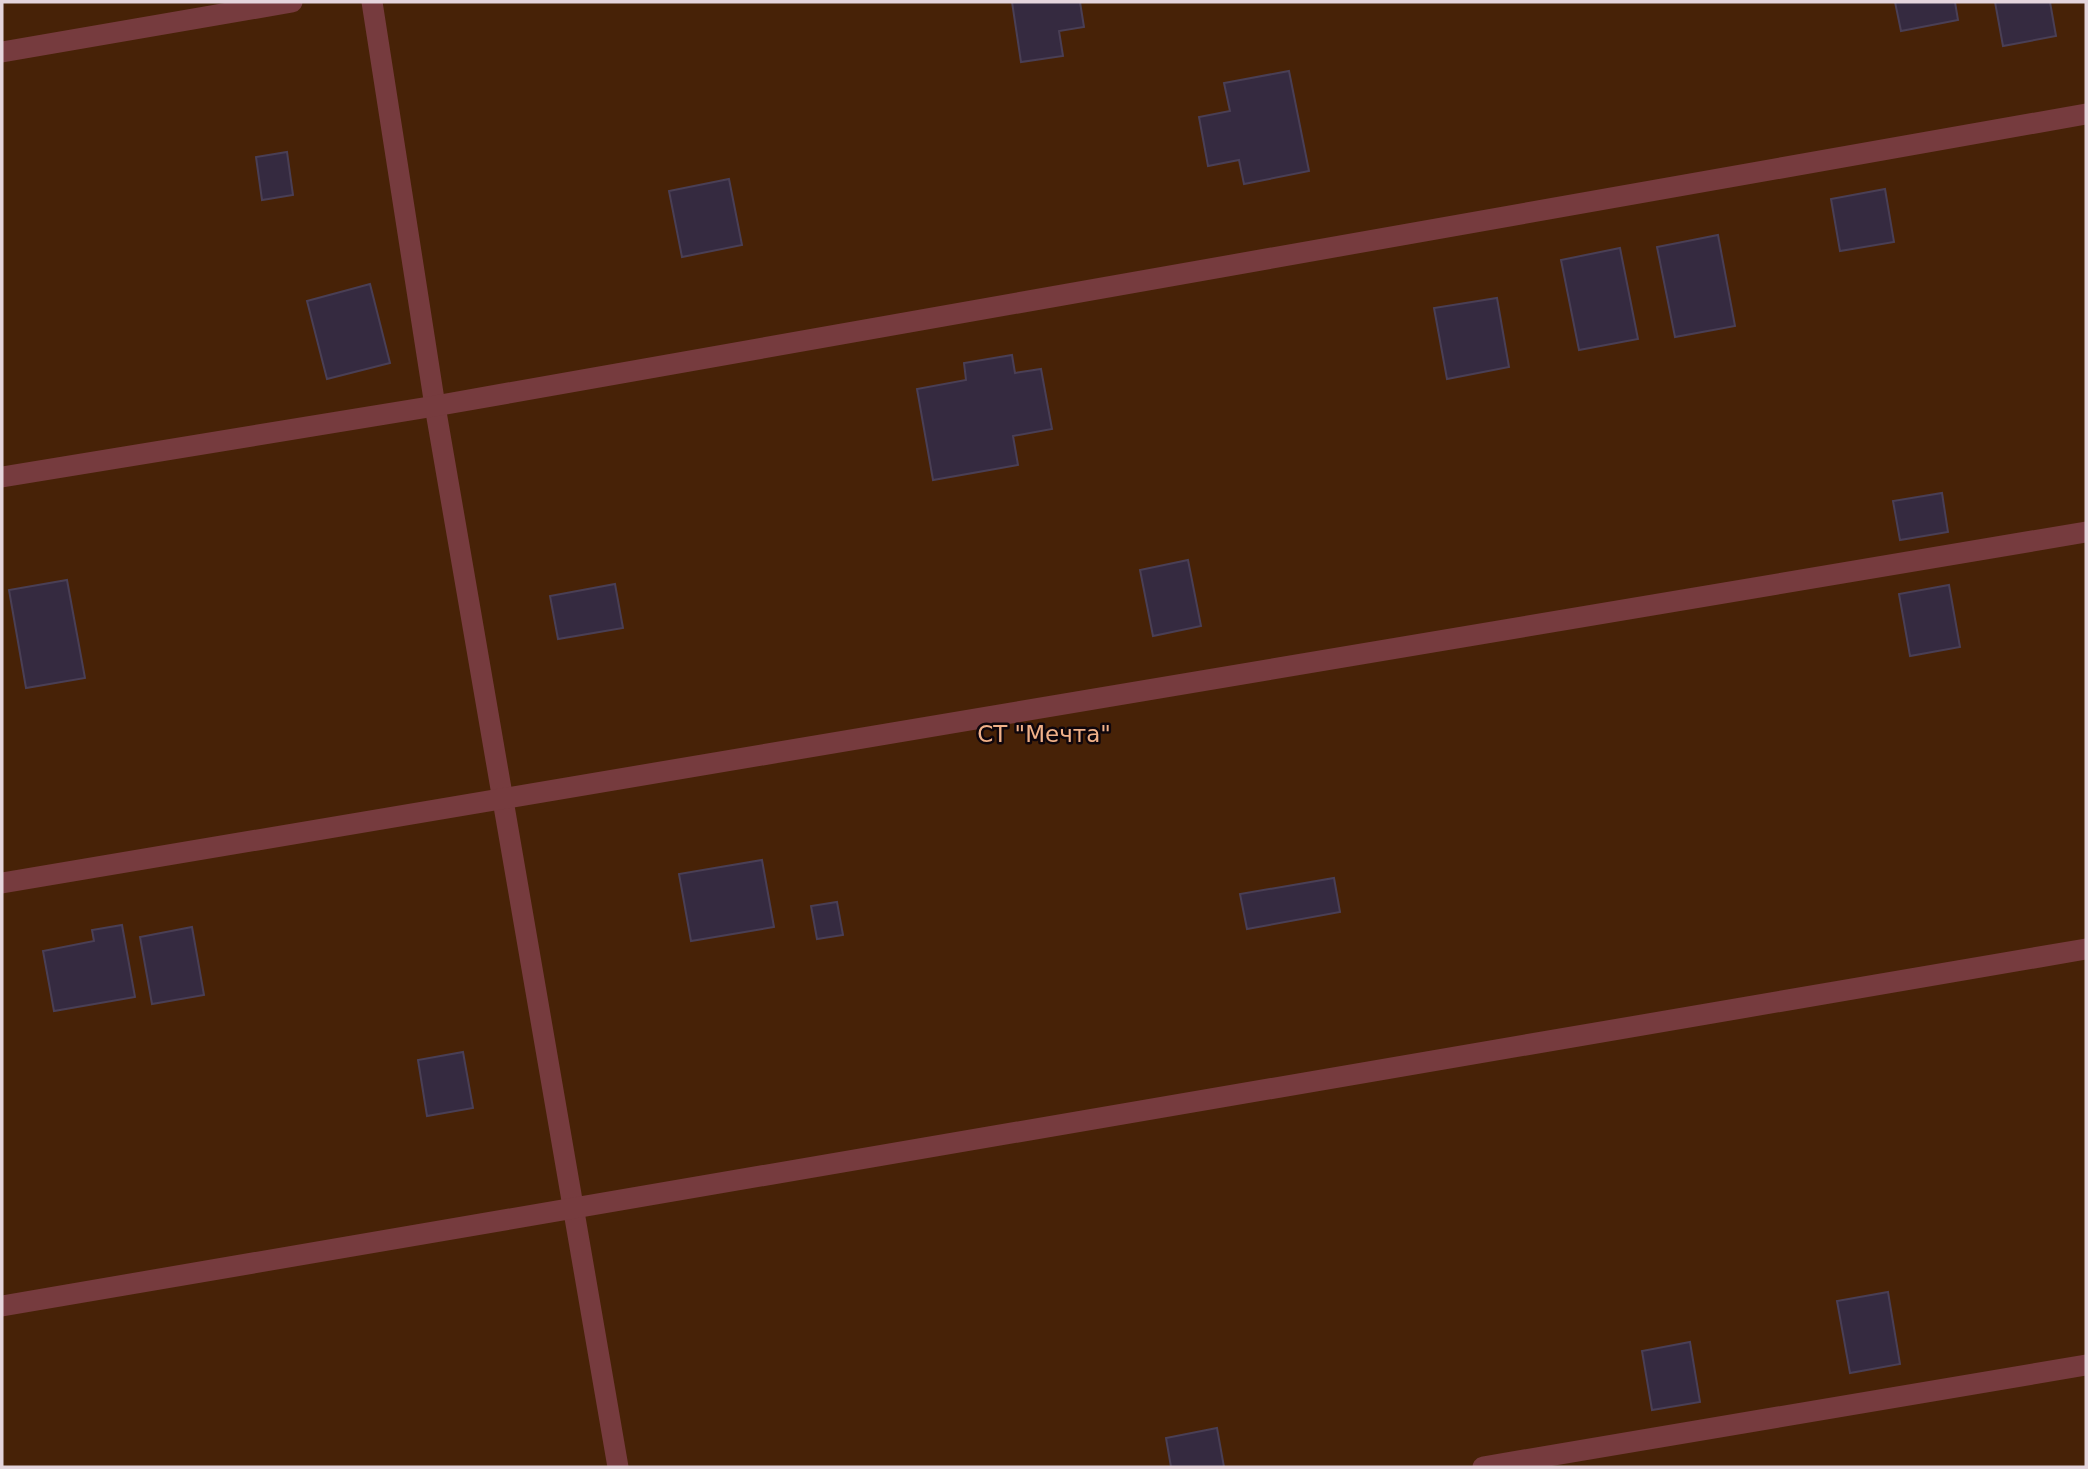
<svg xmlns="http://www.w3.org/2000/svg" width="2088" height="1469" font-family="'DejaVu Sans',sans-serif">
<style>
.green{fill:#472207}
.building{fill:#352a40;stroke:#4a3f55;stroke-width:2}
.lines{fill:none;stroke-linecap:round;stroke-linejoin:round}
.minor{stroke:#763b3e;stroke-width:21}
.labels{text-anchor:middle;dominant-baseline:central;stroke-width:5;stroke-linejoin:round;paint-order:stroke}
.park-label{font-size:23px;fill:#f1b189;stroke:#0f060c}
</style>
<rect width="100%" height="100%" fill="#2d1825"/>
<rect class="green" x="2" y="2" width="2084" height="1465"/>
<g class="building">
<path d="M1012,2H1080L1084,27L1059,31L1063,56L1021,62Z"/>
<path d="M1895,2H1955L1958,20L1901,31Z"/>
<path d="M1995,2H2050L2056,36L2003,46Z"/>
<path d="M1289,71L1309,171L1244,184L1239,160L1208,166L1199,117L1230,111L1224,83Z"/>
<path d="M287,152L293,195L262,200L256,157Z"/>
<path d="M729,179L742,245L682,257L669,191Z"/>
<path d="M1885,189L1894,242L1840,251L1831,199Z"/>
<path d="M1718,235L1735,326L1675,337L1657,247Z"/>
<path d="M1620,248L1638,339L1579,350L1561,260Z"/>
<path d="M370,284L390,363L327,379L307,301Z"/>
<path d="M1497,298L1509,367L1447,379L1434,308Z"/>
<path d="M1012,355L1015,373L1041,369L1052,429L1013,436L1018,465L933,480L917,389L966,380L964,363Z"/>
<path d="M1942,493L1948,532L1900,540L1893,501Z"/>
<path d="M1188,560L1201,626L1153,636L1140,570Z"/>
<path d="M67,580L85,678L26,688L9,590Z"/>
<path d="M615,584L623,628L558,639L550,596Z"/>
<path d="M1949,585L1960,647L1910,656L1899,594Z"/>
<path d="M762,860L774,927L691,941L679,874Z"/>
<path d="M1334,878L1340,912L1247,929L1240,894Z"/>
<path d="M837,902L843,935L817,939L811,906Z"/>
<path d="M122,925L135,997L54,1011L43,951L94,941L92,930Z"/>
<path d="M192,927L204,995L152,1004L140,937Z"/>
<path d="M463,1052L473,1108L427,1116L418,1060Z"/>
<path d="M1888,1292L1900,1364L1850,1373L1837,1301Z"/>
<path d="M1690,1342L1700,1402L1652,1410L1642,1351Z"/>
<path d="M1217,1428L1224,1467H1171L1166,1438Z"/>
</g>
<g class="lines">
<g class="minor">
<path d="M372,2L435,406L618,1467"/>
<path d="M2,52L292,2"/>
<path d="M2,477L435,406L2086,114"/>
<path d="M2,883L2086,532"/>
<path d="M2,1306L2086,949"/>
<path d="M1483,1467L2086,1365"/>
</g>
</g>
<g class="labels">
<g class="park-label">
<text x="1044" y="734">СТ "Мечта"</text>
</g>
</g>
<rect width="2088" height="1469" fill="none" stroke="#e4d5dd" stroke-width="7"/>
</svg>
